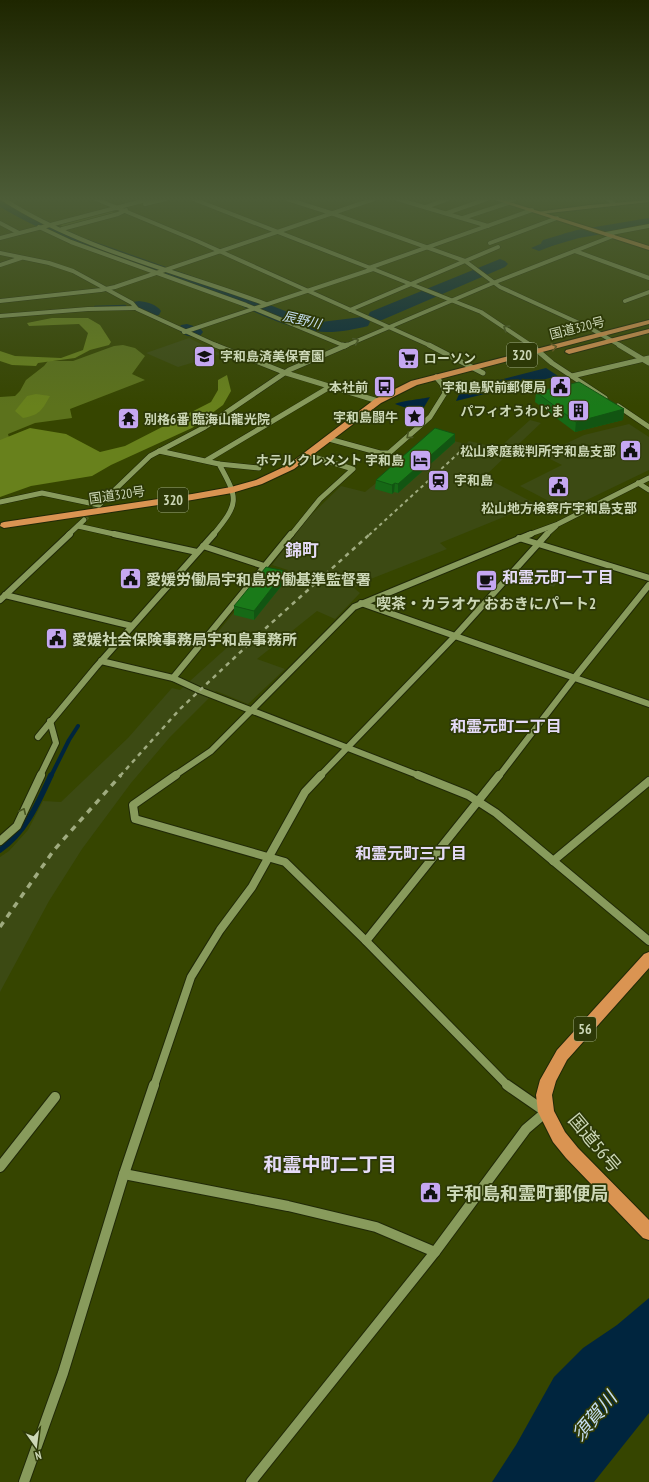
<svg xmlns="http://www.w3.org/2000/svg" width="649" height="1482" font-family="'PT Sans Narrow','Noto Sans JP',sans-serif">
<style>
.built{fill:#3c4a13}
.green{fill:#5c721c}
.forest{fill:#68811c}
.water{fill:#00253e}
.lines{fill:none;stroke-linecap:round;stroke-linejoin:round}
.stream-far2{stroke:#00253e;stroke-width:2.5}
.stream-far1{stroke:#00253e;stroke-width:4}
.stream{stroke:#00253e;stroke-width:5.5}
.river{fill:#00253e;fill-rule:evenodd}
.minor-tunnel{stroke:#4c5b1b;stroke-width:5;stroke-dasharray:5 2.5;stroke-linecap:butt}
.minor-far4-casing{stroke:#202907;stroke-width:5}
.minor-far3-casing{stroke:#202907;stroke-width:6}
.minor-far2-casing{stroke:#202907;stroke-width:8}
.minor-far1-casing{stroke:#202907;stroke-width:10}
.minor-casing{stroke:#202907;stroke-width:12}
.major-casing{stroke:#202907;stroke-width:2}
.highway-casing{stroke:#202907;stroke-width:2}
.minor-far4{stroke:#889b5c;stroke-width:4}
.minor-far3{stroke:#889b5c;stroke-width:5}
.minor-far2{stroke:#889b5c;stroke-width:6}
.minor-far1{stroke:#889b5c;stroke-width:8}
.minor{stroke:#889b5c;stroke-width:10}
.major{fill:#b99756;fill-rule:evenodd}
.highway{fill:#da9452;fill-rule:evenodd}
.rail-far2{stroke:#9fab7f;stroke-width:2;stroke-dasharray:3.5 3.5;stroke-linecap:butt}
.rail-far1{stroke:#9fab7f;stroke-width:2.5;stroke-dasharray:4.5 4.5;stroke-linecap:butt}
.rail{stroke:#9fab7f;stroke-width:3.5;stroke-dasharray:6 6;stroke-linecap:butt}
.wall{fill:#166916}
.shaded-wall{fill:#125512}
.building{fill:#1a7a19;stroke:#125512}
.oneway{stroke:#485621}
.oneway2{stroke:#6a5921}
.labels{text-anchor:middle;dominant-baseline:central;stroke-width:3.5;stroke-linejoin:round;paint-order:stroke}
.far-water-label{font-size:13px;font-style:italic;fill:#c8e0f4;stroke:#2d3907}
.far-street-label{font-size:13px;fill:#ccd7b6;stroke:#2d3907}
.far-poi-label{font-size:13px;font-weight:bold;fill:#ccd7b6;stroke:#2d3907;text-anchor:end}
.shield{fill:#2d3907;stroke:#9ca882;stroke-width:1}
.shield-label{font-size:14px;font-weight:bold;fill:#ccd7b6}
.poi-label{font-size:15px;font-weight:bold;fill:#ccd7b6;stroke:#2d3907;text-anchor:start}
.neighbourhood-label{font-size:16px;font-weight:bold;fill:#e5dbf7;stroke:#2d3907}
.quarter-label{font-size:17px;font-weight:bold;fill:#e5dbf7;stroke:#2d3907}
.near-street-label{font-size:18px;fill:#ccd7b6;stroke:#2d3907}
.near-poi-label{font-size:18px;font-weight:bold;fill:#ccd7b6;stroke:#2d3907;text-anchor:start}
.near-neighbourhood-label{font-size:19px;font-weight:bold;fill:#e5dbf7;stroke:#2d3907}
.near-water-label{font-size:19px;font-style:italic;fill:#c8e0f4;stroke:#2d3907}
</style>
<rect width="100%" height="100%" fill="#364500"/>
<g class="built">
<path d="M189,338L221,354L178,367L146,353Z"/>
<path d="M530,420L541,423L484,477L536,504L440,543L447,549L368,580L354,588L360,593L335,619L317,611L257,659L285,669L248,704L216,691L170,737L131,783L82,849L49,901L0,992V857L9,851L28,830L43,801L61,802L128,738L172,688L180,690L231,644L213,638L268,571L282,576L288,570L272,565L308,518L341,486L365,492L434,436L466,444L469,441L499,448Z"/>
<path d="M629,424L649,437V470L566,510L520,486L562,465L542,455L584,435Z"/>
<path d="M527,573L557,582L554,587L523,577Z"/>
</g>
<g class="green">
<path d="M112,211L115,213L64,227L58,224Z"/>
<path d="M123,345L135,348L145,356L132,374L145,380L70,409L72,418L35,423L8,434L10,441L0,444V397L15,396L20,391L26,380L44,366L48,361H73L114,346Z"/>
</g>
<g class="forest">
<path d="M52,318H88L100,325L111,342L109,345L90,350L75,358L38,363L36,366L12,365L0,361V351L15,356L61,358L83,350L88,333L79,324L29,326L27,323Z"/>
<path d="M227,375L231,391L223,405L192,428L111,465L92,476L31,486L0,497V440L30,428L66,434L100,452L125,446L211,402L218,390V380Z"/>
<path d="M36,394L50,396C42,410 40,415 23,418L15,411L27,396Z"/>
</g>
<g class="water">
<path d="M649,220V225L611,231L602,228Z"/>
<path d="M580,231L590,234L575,237L539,251L531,248L566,233Z"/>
<path d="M546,368L558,376L456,401L461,390Z"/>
<path d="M430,397L423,409H409L395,404C400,401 422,399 430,397Z"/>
<path d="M649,1298V1413L594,1482H492L516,1445L554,1377L583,1348L617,1325Z"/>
</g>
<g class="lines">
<path class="stream-far2" d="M95,307L125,306"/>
<path class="stream-far1" d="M51,776L69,740L78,726"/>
<path class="stream" d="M0,850C26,832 38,803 51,775"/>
<g class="river">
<path d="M0,199H6L30,213L84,238L237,292L303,318L321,322L362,317L368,318L370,322L368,326C351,330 332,334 314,331C280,327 249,308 218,296C144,268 69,247 0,207Z"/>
<path d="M649,218V226L579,238L548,247L543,246L541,243L543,240L577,230Z"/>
<path d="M500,259L505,261L508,264L505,267L382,320L376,321L370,320L368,316L370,312Z"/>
<path d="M139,301C147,302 156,304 161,311L159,315C151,317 135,313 131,306L133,302Z"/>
<path d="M187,324L200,328L203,332L200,336C192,338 183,336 178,329L181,325Z"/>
</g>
<path class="minor-tunnel" d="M84,520L99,505"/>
<defs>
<g id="minor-far4">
<path d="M3,199C80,249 180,272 266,304"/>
<path d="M96,199L197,241L431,346"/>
<path d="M287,199L331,213L465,261L500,287L590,328L621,346"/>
<path d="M397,199L488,226"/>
<path d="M608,199L614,204"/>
<path d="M505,202L515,199"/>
<path d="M145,204L166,199"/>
<path d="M426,207L448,199"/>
<path d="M447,213L487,199"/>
<path d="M463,218L508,203"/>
<path d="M0,223L19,233"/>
<path d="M39,227L71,242L246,305L345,346"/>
<path d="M62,229L118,214L126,210"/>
<path d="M606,234L649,226"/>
<path d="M0,238L150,199"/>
<path d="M490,243L557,218"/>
<path d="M575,251L649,278"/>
<path d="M0,253L49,263L73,271L132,303L137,309L218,346"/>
<path d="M0,265L21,258"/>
<path d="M369,268L532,210"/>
<path d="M373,269L481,312L532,346"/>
<path d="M0,301L101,290L115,287L374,199"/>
<path d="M625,301L649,292"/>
<path d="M350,310L498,247"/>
<path d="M0,316L88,309L135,308"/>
<path d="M184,332L373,269L193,199"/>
<path d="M345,346L493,283L613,236"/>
</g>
<g id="minor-far3">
<path d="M215,345L286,373L378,401"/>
<path d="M343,345L345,346"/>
<path d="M429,345L483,373"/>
<path d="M531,345L552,363L605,398"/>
<path d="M619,345L649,363"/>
<path d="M572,376L649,358"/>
<path d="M618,406L649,427"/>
<path d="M329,439L380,453H389L430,417L445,393L442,384L436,377"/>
<path d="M159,451L219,464C239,500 239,503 213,535"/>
<path d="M207,460L328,388"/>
<path d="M219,464L259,468"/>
<path d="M638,483L649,490"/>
<path d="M0,502L42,493L99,505L150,456L205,427L289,370L347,345"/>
<path d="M78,526L118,535"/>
<path d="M68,535L84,520"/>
<path d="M291,535L320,499L353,469L307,455"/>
<path d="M528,535L558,524L649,478"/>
<path d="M546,535L556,526"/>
</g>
<g id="minor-far2">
<path d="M114,534L197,552"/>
<path d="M519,538L649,578"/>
<path d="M203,546L264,566"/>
<path d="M5,595L132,626"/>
<path d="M0,600L70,534"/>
<path d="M361,603L649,704"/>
<path d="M101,661L173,678L199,690L420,776"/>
<path d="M173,678L291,534"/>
<path d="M38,737L96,667L214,534"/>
<path d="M40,776L56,743L50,721"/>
<path d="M174,776L211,751L354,607L531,534"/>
<path d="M320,776L456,635L547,534"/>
<path d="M499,776L575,677L649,585"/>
</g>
<g id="minor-far1">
<path d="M176,775L133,805L135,819L285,862L366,941L508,1086"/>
<path d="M418,775L468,795L496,813L649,941"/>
<path d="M0,841L17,826L41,775"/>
<path d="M553,861L649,781"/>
<path d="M366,941L499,775"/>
<path d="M154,1086L191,977L220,930L252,887L305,792L321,775"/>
</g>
<g id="minor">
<path d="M0,1167L55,1097"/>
<path d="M124,1174L288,1206L376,1227L435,1252"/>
<path d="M24,1482L63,1373L124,1174L154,1085"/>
<path d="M251,1482L435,1252L526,1129L546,1112L507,1085"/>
</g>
<path id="major" d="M649,200V202L540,214L537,212L590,205Z"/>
<g id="highway">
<path d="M492,199H500L649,246V250Z"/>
<path d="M649,320V324L417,385L381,403L294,469L262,484L232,493L192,500L4,528L0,526L1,523L4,522L192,494L231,487L256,480L288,465L375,399L411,381Z"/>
<path d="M649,329V333L569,354L565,352L566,350Z"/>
<path d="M649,952V968L567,1060L556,1081L552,1095L554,1111L565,1132L578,1148L649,1220V1240L643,1238L566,1158L553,1142L538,1112L536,1095L540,1080L557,1050L644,954Z"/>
</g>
</defs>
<use href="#minor-far4" class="minor-far4-casing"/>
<use href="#minor-far3" class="minor-far3-casing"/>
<use href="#minor-far2" class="minor-far2-casing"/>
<use href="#minor-far1" class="minor-far1-casing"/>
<use href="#minor" class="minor-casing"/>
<use href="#major" class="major-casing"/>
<use href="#highway" class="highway-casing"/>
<use href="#minor-far4" class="minor-far4"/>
<use href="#minor-far3" class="minor-far3"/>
<use href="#minor-far2" class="minor-far2"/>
<use href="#minor-far1" class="minor-far1"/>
<use href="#minor" class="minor"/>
<use href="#major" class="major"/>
<use href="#highway" class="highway"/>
<path class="rail-far2" d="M369,535L462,450"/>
<path class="rail-far1" d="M120,776L180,709L267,627L370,534"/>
<path class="rail" d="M0,927L54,850L121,775"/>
</g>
<g class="wall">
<path d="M536,392L624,409L623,420L575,432L535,402Z"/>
<path d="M455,434V442L398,493L394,492L392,494L375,489L376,480Z"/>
<path d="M286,580L254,620L234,615V606Z"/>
</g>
<g class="shaded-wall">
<path d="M624,409L623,420L575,432L576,422Z"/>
<path d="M455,434V442L398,493V484Z"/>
<path d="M395,483L394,492L392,494V485Z"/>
<path d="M285,571L286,580L254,620V611Z"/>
</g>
<g class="building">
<path d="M579,382L624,409L576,422L536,392Z"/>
<path d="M435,428L455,434L398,484L395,483L392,485L376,480Z"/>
<path d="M266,567L285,571L254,611L234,606Z"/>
</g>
<defs><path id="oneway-chevron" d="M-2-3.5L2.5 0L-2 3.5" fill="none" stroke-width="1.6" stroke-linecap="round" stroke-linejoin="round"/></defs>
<g class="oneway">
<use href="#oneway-chevron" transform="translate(506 328) rotate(-147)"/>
<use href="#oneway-chevron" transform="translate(356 341) rotate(-23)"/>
<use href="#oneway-chevron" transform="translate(409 436) rotate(140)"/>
<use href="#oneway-chevron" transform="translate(23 811) rotate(-65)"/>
</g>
<use class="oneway2" href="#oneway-chevron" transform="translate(554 347) rotate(-14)"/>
<linearGradient id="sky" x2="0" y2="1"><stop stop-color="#1e2600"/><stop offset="0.49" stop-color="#4c5c37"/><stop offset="1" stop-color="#4c5c37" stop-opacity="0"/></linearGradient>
<rect width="649" height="406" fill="url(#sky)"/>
<defs>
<symbol id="school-square" viewBox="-11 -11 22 22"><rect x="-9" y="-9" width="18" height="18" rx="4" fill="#c5a7f1" stroke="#2d3907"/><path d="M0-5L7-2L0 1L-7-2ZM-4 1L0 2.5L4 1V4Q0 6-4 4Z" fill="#111"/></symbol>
<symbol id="supermarket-square" viewBox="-11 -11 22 22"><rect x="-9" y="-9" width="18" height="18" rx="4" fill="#c5a7f1" stroke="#2d3907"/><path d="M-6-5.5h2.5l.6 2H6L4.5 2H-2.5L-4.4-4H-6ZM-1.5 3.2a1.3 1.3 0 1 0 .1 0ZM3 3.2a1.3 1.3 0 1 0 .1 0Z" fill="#111"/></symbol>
<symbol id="bus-square" viewBox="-11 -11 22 22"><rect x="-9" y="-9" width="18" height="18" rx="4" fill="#c5a7f1" stroke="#2d3907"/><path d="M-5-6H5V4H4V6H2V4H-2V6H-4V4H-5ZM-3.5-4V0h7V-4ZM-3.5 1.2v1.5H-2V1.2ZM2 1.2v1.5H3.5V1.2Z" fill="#111"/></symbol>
<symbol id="civic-square" viewBox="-11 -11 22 22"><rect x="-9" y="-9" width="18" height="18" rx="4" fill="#c5a7f1" stroke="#2d3907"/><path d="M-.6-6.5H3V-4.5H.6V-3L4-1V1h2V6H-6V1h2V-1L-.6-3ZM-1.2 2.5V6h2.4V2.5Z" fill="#111"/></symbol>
<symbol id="building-square" viewBox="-11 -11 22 22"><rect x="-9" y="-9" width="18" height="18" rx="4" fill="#c5a7f1" stroke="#2d3907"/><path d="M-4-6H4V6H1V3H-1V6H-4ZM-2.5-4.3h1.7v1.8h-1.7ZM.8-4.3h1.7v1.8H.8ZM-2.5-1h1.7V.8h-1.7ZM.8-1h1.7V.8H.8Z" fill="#111"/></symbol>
<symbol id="sight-square" viewBox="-11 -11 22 22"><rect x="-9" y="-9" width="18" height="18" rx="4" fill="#c5a7f1" stroke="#2d3907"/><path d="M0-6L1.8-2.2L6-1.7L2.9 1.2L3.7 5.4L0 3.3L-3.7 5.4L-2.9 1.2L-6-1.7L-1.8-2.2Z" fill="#111"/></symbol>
<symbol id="temple-square" viewBox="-11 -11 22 22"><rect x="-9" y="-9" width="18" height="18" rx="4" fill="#c5a7f1" stroke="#2d3907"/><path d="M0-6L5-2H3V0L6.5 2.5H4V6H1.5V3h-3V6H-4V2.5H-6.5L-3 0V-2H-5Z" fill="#111"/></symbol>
<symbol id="hotel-square" viewBox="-11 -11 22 22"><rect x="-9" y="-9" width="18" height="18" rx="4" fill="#c5a7f1" stroke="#2d3907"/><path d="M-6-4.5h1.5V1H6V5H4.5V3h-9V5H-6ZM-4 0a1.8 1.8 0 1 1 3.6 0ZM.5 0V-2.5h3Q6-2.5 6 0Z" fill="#111"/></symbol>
<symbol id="station-square" viewBox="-11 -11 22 22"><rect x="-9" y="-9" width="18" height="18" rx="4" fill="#c5a7f1" stroke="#2d3907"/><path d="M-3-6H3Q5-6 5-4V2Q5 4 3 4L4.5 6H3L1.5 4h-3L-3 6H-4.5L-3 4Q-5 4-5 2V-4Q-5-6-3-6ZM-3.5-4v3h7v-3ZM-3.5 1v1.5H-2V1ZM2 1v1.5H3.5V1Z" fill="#111"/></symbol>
<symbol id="cafe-square" viewBox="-11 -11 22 22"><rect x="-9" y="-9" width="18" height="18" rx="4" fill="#c5a7f1" stroke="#2d3907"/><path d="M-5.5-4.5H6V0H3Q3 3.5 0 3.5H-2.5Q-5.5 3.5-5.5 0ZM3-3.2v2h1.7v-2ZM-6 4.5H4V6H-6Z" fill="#111"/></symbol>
</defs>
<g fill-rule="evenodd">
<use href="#school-square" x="192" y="344" width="25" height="25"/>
<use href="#supermarket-square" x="396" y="346" width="25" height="25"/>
<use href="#bus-square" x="372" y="374" width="25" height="25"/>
<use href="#civic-square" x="548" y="374" width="25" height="25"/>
<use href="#building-square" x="566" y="398" width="25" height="25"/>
<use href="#sight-square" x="402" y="404" width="25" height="25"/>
<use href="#temple-square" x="116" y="406" width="25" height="25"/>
<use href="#civic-square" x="618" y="438" width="25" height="25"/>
<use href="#hotel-square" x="408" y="448" width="25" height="25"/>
<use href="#station-square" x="426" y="468" width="25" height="25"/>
<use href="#civic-square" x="546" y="474" width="25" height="25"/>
<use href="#civic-square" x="118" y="566" width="25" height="25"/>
<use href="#cafe-square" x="474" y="568" width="25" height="25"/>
<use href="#civic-square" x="44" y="626" width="25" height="25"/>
<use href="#civic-square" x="418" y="1180" width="25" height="25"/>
</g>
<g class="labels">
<g class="far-water-label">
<text transform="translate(302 320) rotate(13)">辰野川</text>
</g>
<g class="far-street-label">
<text transform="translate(577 328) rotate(-14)">国道320号</text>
<text transform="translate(117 495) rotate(-8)">国道320号</text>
</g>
<g class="far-poi-label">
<text x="220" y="356" text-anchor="start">宇和島済美保育園</text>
<text x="424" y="358" text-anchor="start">ローソン</text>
<text x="368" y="387">本社前</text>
<text x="546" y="387">宇和島駅前郵便局</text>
<text x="564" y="411">パフィオうわじま</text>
<text x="398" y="417">宇和島闘牛</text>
<text x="144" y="419" text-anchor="start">別格6番 臨海山龍光院</text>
<text x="616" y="451">松山家庭裁判所宇和島支部</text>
<text x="404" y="460">ホテル クレメント 宇和島</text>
<text x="454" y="480" text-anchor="start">宇和島</text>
<text x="559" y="508" text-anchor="middle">松山地方検察庁宇和島支部</text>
</g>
<g class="shield">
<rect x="507" y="343" width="30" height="24" rx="3"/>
<rect x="158" y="488" width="30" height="24" rx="3"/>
<rect x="574" y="1017" width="22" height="24" rx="3"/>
</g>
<g class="shield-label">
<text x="522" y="355">320</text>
<text x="173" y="500">320</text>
<text x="585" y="1029">56</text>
</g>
<g class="poi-label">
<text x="146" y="579">愛媛労働局宇和島労働基準監督署</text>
<text x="486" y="603" text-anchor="middle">喫茶・カラオケ おおきにパート2</text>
<text x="72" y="639">愛媛社会保険事務局宇和島事務所</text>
</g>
<g class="neighbourhood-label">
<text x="558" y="577">和霊元町一丁目</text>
<text x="506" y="726">和霊元町二丁目</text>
<text x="411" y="853">和霊元町三丁目</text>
</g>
<g class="quarter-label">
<text x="302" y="550">錦町</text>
</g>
<g class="near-street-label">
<text transform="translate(595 1143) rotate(50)">国道56号</text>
</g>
<g class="near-poi-label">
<text x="446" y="1193">宇和島和霊町郵便局</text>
</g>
<g class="near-neighbourhood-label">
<text x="330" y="1164">和霊中町二丁目</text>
</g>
<g class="near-water-label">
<text transform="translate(594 1416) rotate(-50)">須賀川</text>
</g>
</g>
<g transform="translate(36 1446) rotate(166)" stroke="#2d3907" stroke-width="3" paint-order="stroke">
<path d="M0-3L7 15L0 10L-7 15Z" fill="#ccd7b6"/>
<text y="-6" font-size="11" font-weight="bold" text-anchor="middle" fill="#ccd7b6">N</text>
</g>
</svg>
